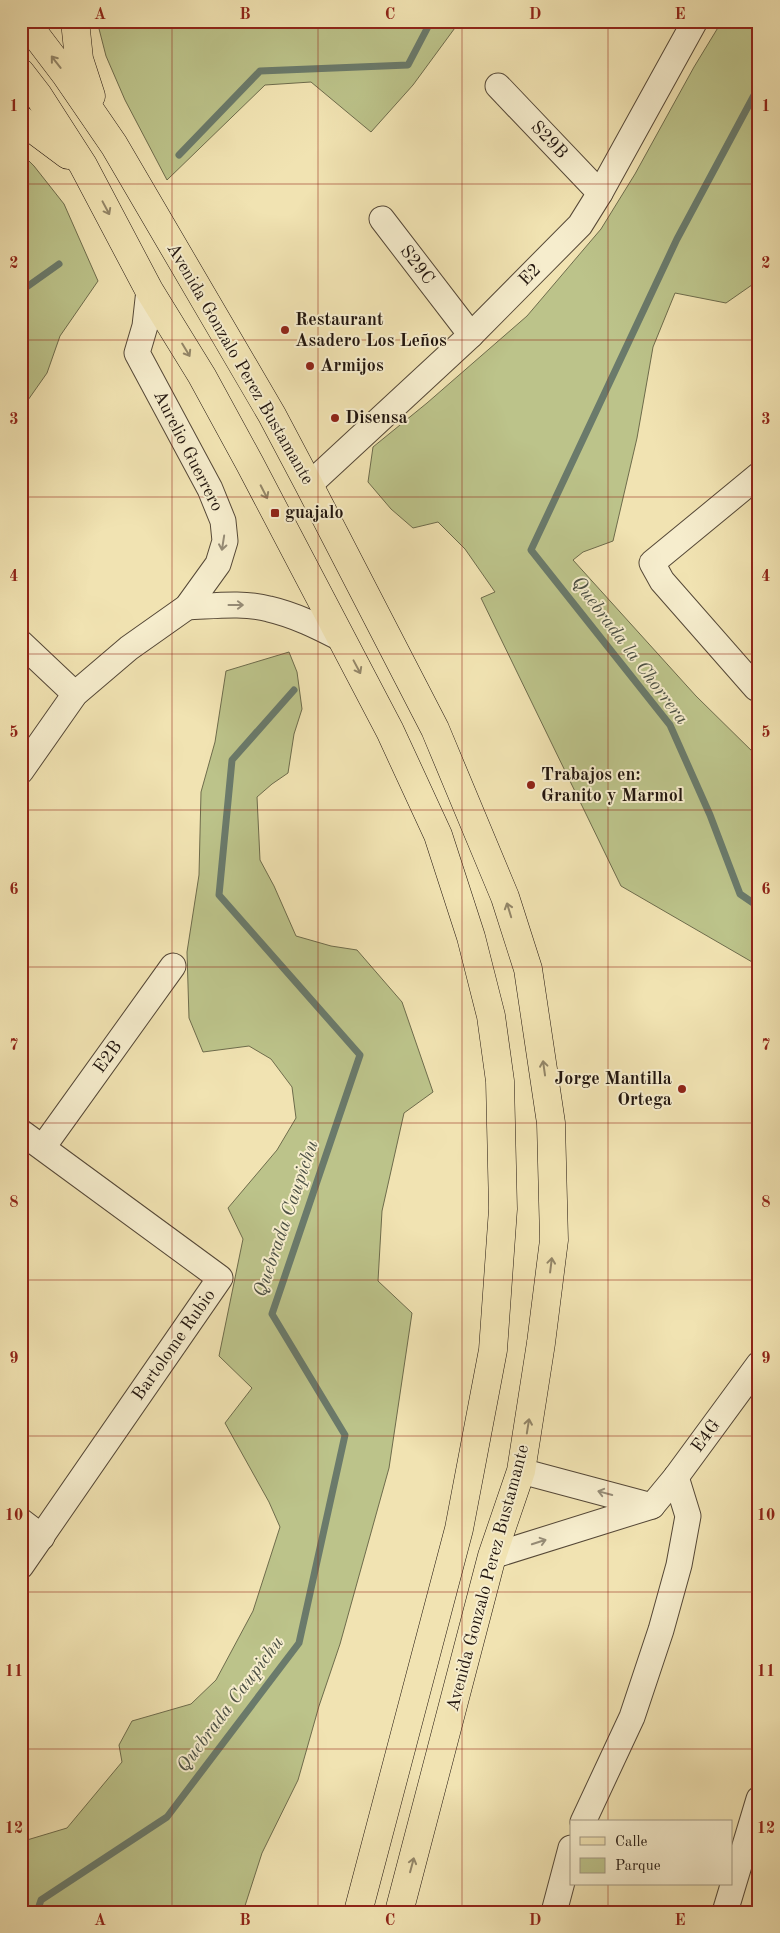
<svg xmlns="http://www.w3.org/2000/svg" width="780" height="1933" font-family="'Old Standard TT',serif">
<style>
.green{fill:#bcc38a;stroke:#6e6c4c}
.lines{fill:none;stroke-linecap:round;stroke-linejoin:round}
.stream{stroke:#6a7a6b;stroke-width:7}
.minor-casing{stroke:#554837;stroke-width:27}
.primary-casing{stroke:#21150e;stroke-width:29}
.minor{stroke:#f6edcd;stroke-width:25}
.primary{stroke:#f1e3b2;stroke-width:28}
.oneway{stroke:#938668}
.oneway2{stroke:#968c77}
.grid{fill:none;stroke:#8f2418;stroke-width:1;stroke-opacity:0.55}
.poi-dot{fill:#8f2418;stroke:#f6edcd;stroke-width:2}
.labels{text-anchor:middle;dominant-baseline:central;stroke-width:4;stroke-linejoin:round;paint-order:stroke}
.street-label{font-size:18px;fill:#21150e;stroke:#f6edcd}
.poi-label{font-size:18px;font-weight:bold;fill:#21150e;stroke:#f6edcd;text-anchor:start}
.water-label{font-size:19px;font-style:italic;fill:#4c5044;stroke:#f6edcd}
.neatline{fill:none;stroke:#8f2418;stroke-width:2}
.grid-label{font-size:16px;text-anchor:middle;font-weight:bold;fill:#8f2418}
</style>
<rect width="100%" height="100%" fill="#f1e3b2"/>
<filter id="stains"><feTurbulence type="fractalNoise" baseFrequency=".004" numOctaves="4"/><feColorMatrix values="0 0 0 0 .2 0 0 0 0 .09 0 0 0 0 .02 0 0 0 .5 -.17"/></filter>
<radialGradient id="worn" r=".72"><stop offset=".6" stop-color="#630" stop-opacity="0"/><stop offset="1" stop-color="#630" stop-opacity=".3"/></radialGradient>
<g class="green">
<path d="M97,21H460L413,85L371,132L311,82L265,85L167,180L125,100L106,56Z"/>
<path d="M722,21H759V280L726,303L675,293L653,347L637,438L613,541L583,552L573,560L696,696L759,758V966L621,886L481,598L495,592L465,549L438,522L413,528L391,509L368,482L373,447L427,403L527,316L601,229L635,174L694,67Z"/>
<path d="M21,153L34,166L64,204L98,281L60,336L47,373L21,410Z"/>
<path d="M289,652L297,672L302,709L294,734L288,773L272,784L257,797L260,860L274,886L296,936L331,946L357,950L402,1002L433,1092L404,1113L382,1211L378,1281L412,1313L389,1468L340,1644L319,1706L298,1780L262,1853L243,1912H21V1847L27,1840L67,1828L122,1762L119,1745L132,1721L191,1704L216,1680L253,1611L280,1527L269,1502L225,1423L252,1388L219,1356L243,1239L228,1208L277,1150L296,1118L292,1087L271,1059L249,1046L203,1052L189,1018L187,952L199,875L201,792L215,742L226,671Z"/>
</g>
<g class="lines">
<g class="stream">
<path d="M759,86L677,239L531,550L670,725L710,815L740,894L759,907"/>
<path d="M179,155L260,71L408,65L431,21"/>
<path d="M21,291L59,264"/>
<path d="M37,1912L41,1900L167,1817L299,1643L345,1435L272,1314L360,1055L219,895L232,760L294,690"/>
</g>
<defs>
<g id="minor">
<path d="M498,86L600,193"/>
<path d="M382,219L471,335"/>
<path d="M309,485L471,335L580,225L600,193L695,21"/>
<path d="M187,607C214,606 243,602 269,609C295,615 319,627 342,639"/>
<path d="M21,643L75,694"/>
<path d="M756,688L662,581L652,563L759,475"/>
<path d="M21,771L75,694L129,648L187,607L218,564L225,541L223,521L210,489L137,353L145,326L149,290"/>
<path d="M21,1132L220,1278L21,1566"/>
<path d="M43,1147L173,966"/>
<path d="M521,1471L652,1506"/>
<path d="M21,1521L42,1537"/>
<path d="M492,1556L652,1506L676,1477L759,1364"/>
<path d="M583,1822L632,1717L661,1630L679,1565L688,1516L676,1477"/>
<path d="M554,1912L571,1848"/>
<path d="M725,1912L759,1799"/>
</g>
<g id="primary">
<path d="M25,21L66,75L114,145L272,415L309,485L435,729L505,897L528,969L551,1123L554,1240L541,1343L521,1471L492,1556L399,1912"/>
<path d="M75,21L79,59L91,96"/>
<path d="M21,73L38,95L83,165L149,290L202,376L250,464L390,731L438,835L471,937L491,1016L500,1081L503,1209L493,1350L459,1529L358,1912"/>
<path d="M21,120L68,155"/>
</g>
</defs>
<use href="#minor" class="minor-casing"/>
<use href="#primary" class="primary-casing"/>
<use href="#minor" class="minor"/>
<use href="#primary" class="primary"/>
</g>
<defs><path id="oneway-shaft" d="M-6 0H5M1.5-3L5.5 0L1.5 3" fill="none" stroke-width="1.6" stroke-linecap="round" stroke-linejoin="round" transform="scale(1.25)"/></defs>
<g class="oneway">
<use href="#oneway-shaft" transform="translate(56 62) rotate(-128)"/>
<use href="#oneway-shaft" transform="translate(106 208) rotate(62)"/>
<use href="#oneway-shaft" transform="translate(186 350) rotate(59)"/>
<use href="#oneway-shaft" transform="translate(264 492) rotate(63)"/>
<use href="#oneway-shaft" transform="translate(357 667) rotate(62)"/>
<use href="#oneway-shaft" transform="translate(509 910) rotate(-107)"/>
<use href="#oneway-shaft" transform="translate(544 1068) rotate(-98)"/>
<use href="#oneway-shaft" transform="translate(551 1265) rotate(-83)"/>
<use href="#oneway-shaft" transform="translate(528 1426) rotate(-81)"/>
<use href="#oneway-shaft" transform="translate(412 1865) rotate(-75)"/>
</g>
<g class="oneway2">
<use href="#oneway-shaft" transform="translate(223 543) rotate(99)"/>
<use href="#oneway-shaft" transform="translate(236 605)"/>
<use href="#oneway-shaft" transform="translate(605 1493) rotate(-165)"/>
<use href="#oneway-shaft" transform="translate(539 1542) rotate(-18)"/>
</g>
<path class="grid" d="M172,21V1912M318,21V1912M462,21V1912M608,21V1822M21,184H759M21,340H759M21,497H759M21,654H759M21,810H759M21,967H759M21,1123H759M21,1280H759M21,1436H759M21,1592H759M21,1749H759M608,1884V1912"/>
<g class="poi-dot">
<circle cx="285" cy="330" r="5"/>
<circle cx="310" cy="366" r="5"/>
<circle cx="335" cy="418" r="5"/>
<rect x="270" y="508" width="10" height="10" rx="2.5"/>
<circle cx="531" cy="785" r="5"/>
<circle cx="682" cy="1089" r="5"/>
</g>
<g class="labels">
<g class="street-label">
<text transform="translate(549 140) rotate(46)">S29B</text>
<text transform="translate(417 265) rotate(52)">S29C</text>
<text transform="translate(530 275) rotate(-45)">E2</text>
<text transform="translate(240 364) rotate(60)">Avenida Gonzalo Perez Bustamante</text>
<text transform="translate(188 451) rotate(63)">Aurelio Guerrero</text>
<text transform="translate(108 1057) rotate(-54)">E2B</text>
<text transform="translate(174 1345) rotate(-55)">Bartolome Rubio</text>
<text transform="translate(706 1436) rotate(-54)">E4G</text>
<text transform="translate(488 1578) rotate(-75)">Avenida Gonzalo Perez Bustamante</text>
</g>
<g class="poi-label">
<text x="295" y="320">Restaurant<tspan x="295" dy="21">Asadero Los Leños</tspan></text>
<text x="320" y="366">Armijos</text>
<text x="345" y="418">Disensa</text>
<text x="285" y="513">guajalo</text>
<text x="541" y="775">Trabajos en:<tspan x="541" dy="21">Granito y Marmol</tspan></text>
<text x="672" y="1079" text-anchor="end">Jorge Mantilla<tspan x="672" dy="21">Ortega</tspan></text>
</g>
<g class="water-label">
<text transform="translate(629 651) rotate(53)">Quebrada la Chorrera</text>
<text transform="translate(287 1219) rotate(-71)">Quebrada Caupichu</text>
<text transform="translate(231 1705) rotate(-53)">Quebrada Caupichu</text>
</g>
</g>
<rect width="780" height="1933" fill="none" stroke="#f1e3b2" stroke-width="55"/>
<rect x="570" y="1820" width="162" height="65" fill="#f6edcd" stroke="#a19781"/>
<rect x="580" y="1837" width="25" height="8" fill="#f1e3b2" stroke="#a19781"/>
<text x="615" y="1846" font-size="15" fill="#21150e">Calle</text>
<rect x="580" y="1858" width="25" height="15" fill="#bcc38a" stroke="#a19781"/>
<text x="615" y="1870" font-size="15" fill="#21150e">Parque</text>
<rect x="28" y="28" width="724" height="1878" class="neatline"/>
<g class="grid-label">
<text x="100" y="19">A</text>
<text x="245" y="19">B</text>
<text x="390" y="19">C</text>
<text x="535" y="19">D</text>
<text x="680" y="19">E</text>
<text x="14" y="111">1</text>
<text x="766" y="111">1</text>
<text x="14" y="268">2</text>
<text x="766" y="268">2</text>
<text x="14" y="424">3</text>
<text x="766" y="424">3</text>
<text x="14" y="581">4</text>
<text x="766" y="581">4</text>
<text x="14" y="737">5</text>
<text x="766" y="737">5</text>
<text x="14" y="894">6</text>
<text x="766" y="894">6</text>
<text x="14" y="1050">7</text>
<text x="766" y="1050">7</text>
<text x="14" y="1207">8</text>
<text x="766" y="1207">8</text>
<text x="14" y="1363">9</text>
<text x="766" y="1363">9</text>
<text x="14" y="1520">10</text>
<text x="766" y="1520">10</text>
<text x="14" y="1676">11</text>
<text x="766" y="1676">11</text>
<text x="14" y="1833">12</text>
<text x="766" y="1833">12</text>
<text x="100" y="1925">A</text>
<text x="245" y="1925">B</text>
<text x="390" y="1925">C</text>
<text x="535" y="1925">D</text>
<text x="680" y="1925">E</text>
</g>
<rect width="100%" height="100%" filter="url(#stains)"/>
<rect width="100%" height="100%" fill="url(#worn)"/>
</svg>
